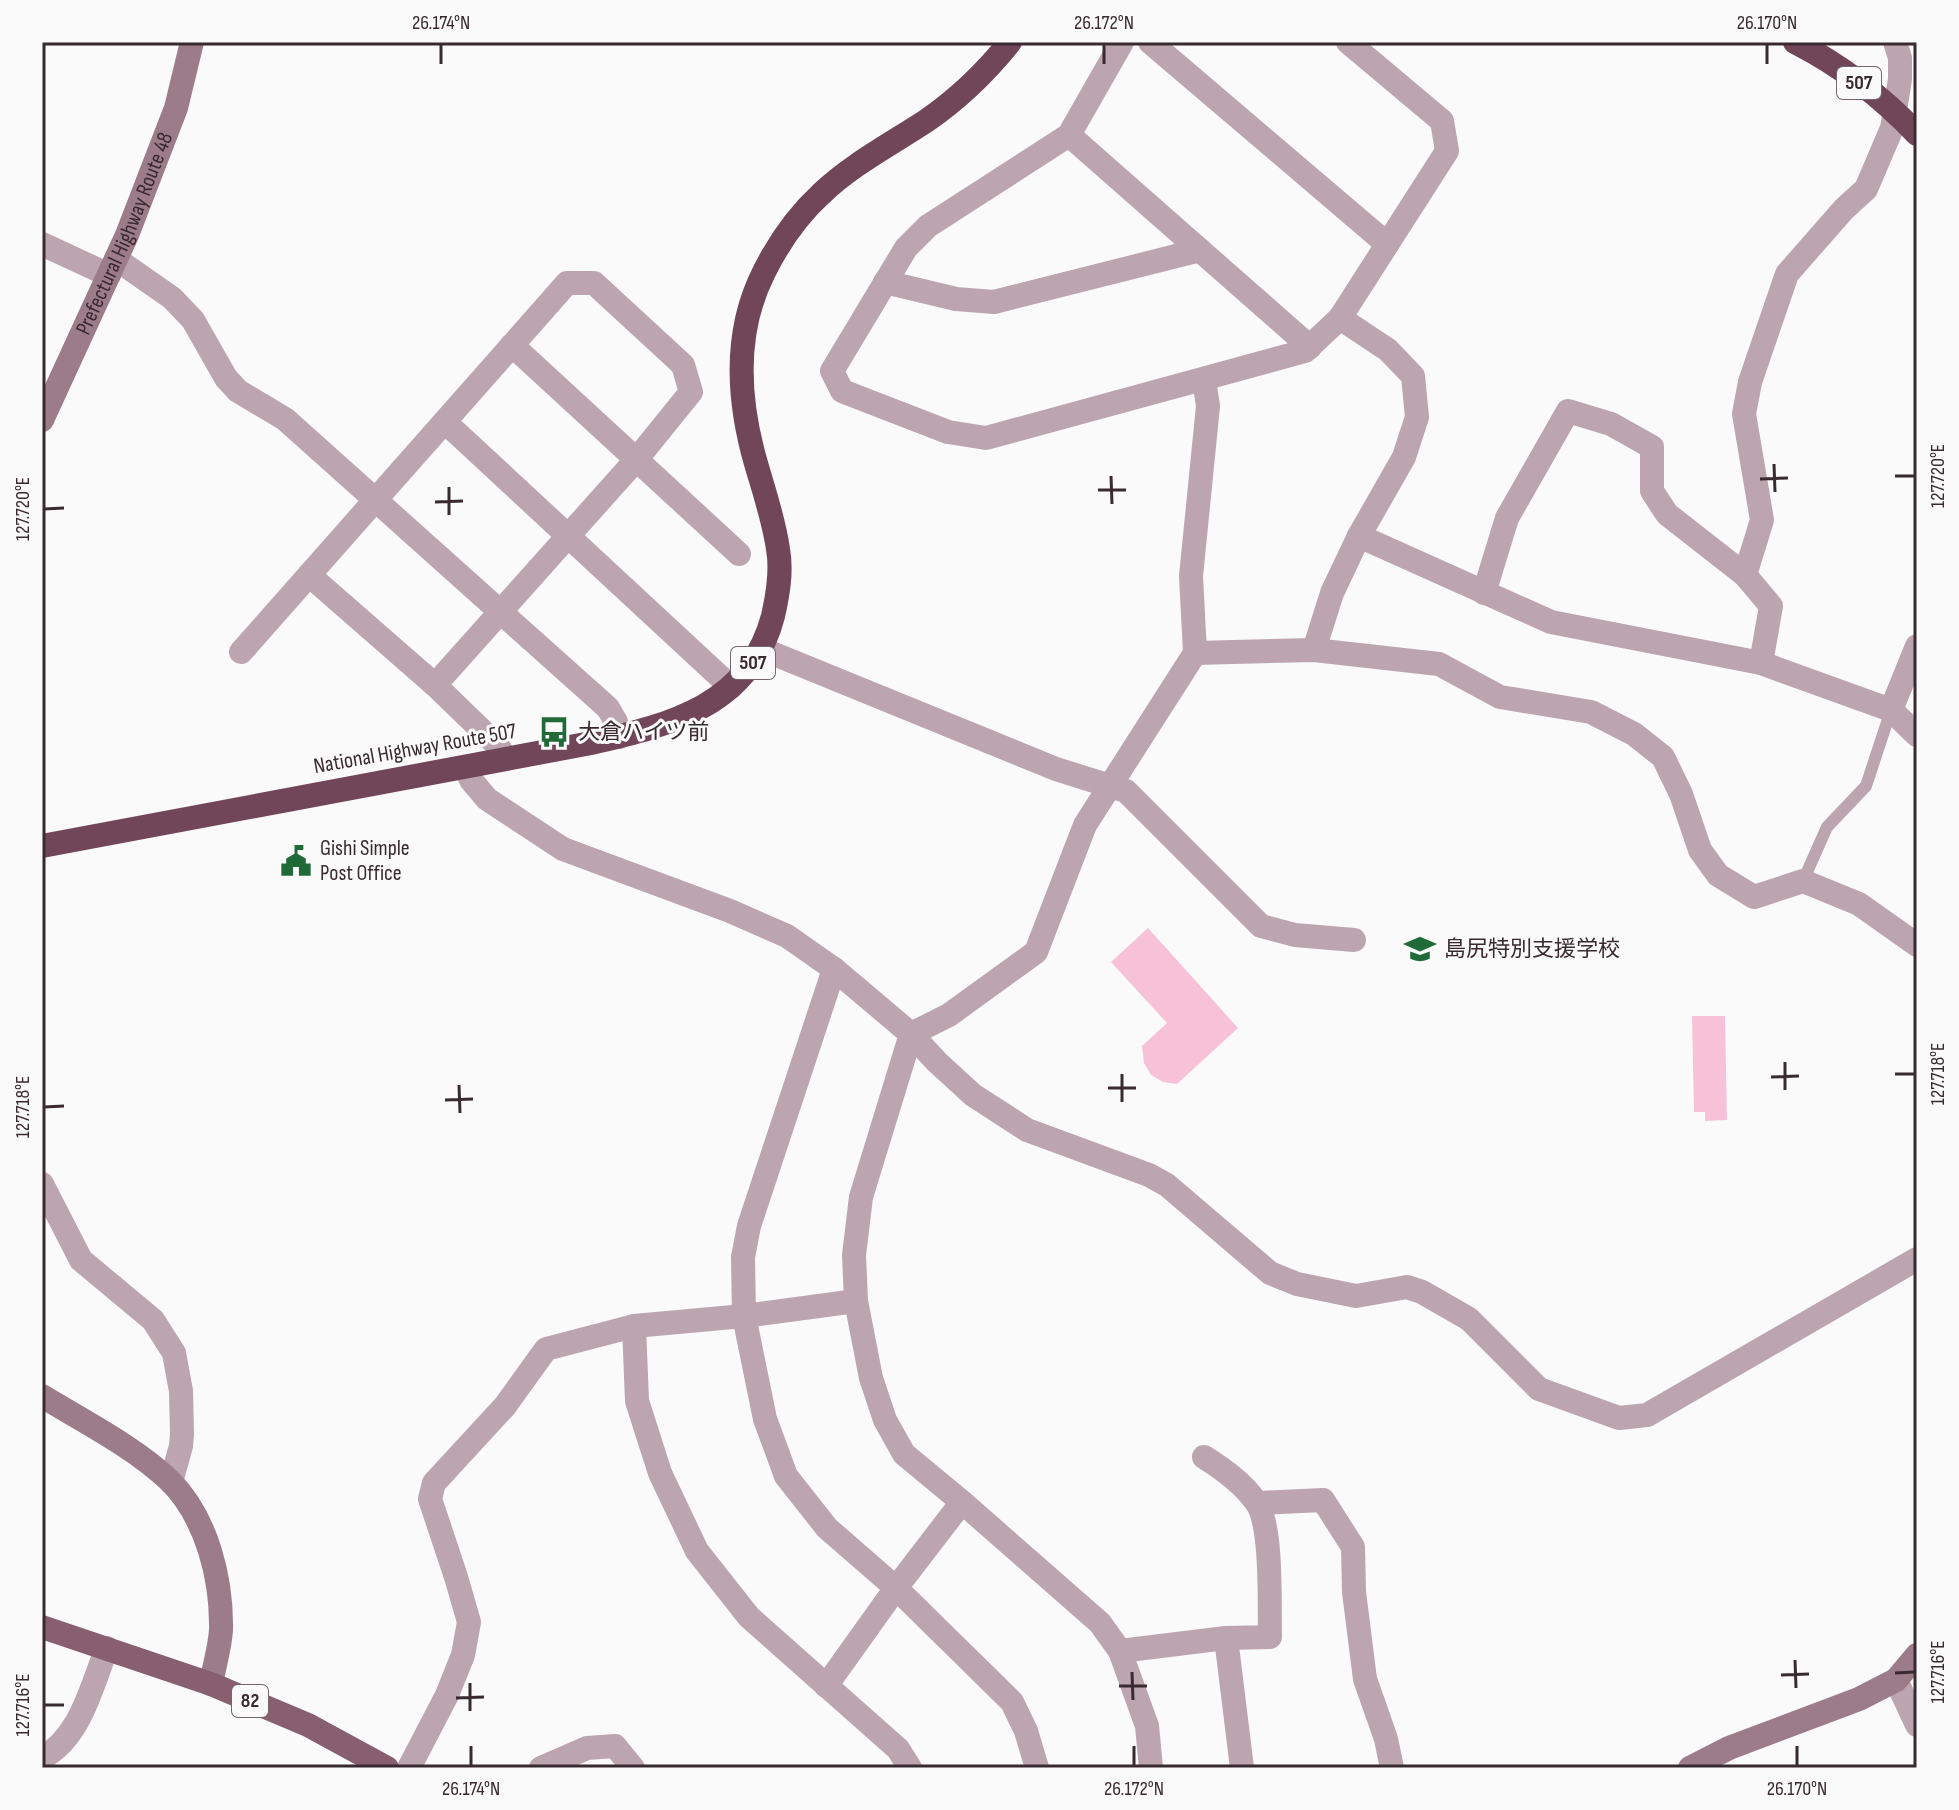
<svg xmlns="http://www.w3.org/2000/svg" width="1959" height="1810" font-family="'Sofia Sans Condensed','Noto Sans JP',sans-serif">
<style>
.building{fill:#f7c2d7}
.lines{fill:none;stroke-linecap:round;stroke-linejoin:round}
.lane{stroke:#bca5ae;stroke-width:12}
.street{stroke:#bca5ae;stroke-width:24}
.secondary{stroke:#9d7c89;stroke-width:24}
.primary{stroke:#875f6f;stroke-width:24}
.highway{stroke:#724659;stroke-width:24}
.ticks{fill:none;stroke:#392a30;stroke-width:3}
.labels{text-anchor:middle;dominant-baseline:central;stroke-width:6;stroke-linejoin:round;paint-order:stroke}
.shield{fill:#fafafa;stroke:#73686d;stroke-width:2}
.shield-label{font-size:20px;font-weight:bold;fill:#392a30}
.street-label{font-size:22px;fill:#392a30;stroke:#fafafa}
.poi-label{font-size:22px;fill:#392a30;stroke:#fafafa;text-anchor:start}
.neatline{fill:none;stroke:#392a30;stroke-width:3}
.ticks-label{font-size:20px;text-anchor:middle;fill:#392a30}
</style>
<rect width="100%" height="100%" fill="#fafafa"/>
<g class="building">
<path d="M1148,928L1238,1028L1177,1084L1163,1082L1151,1075L1144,1063L1142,1046L1167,1023L1111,962Z"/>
<path d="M1692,1016H1725L1727,1120L1705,1121V1112H1694Z"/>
</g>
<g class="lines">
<path class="lane" d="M1803,881L1827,827L1866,786L1891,710"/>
<g class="street">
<path d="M1122,42L1069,135L928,226L906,248L832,371L842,391L948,432L986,438L1305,351L1340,318L1447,151L1442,121L1348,42"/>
<path d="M1150,42L1387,244"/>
<path d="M1069,135L1310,347"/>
<path d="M42,244L109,275"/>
<path d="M116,259L172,298L193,320L226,378L238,391L285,419L608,708L616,722L619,737"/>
<path d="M885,282L956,299L994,302L1200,250"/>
<path d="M512,345L739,554"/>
<path d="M445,422L731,687"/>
<path d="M1359,536L1551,622L1761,663L1891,710L1917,735"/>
<path d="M309,575L435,685L498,746L506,759"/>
<path d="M1745,575L1762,520L1744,414L1750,382L1787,274L1844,209L1866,189L1892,128L1895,111L1900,79V58L1895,42"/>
<path d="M1484,593L1507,518L1568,411L1611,424L1652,447V491L1667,514L1745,575L1771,606L1761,663"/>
<path d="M762,649L1056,769L1126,791L1261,926L1295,935L1354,940"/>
<path d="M1314,650L1332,593L1359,536L1404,457L1417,417L1413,376L1388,350L1340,318"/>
<path d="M241,652L567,283H594L683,365L691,392L636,460L435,685"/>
<path d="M1195,653L1314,650L1439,664L1500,697L1591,712L1634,734L1663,757L1681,794L1700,850L1718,875L1754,897L1803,881L1859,904L1917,945"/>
<path d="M1891,710L1917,646"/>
<path d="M465,767L471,780L487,799L563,849L730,911L787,936L834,969L911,1034L937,1062L973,1095L1027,1130L1149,1175L1167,1185L1270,1273L1297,1284L1356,1296L1407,1287L1422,1292L1469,1319L1539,1389L1619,1418L1647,1415L1917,1259"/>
<path d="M834,969L749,1226L743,1257L744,1316L765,1419L786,1476L827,1528L896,1588L1012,1702L1026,1731L1037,1768"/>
<path d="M42,1184L81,1260L153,1320L174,1353L181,1391L182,1434L181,1446L171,1482"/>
<path d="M856,1301L744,1316L634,1326L637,1401L660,1473L697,1551L749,1617L898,1749L910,1768"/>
<path d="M1258,1503L1323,1500L1353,1547L1354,1592L1365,1679L1386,1739L1392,1768"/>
<path d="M1226,1638L1242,1768"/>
<path d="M1120,1651L1226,1638L1270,1637C1269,1607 1273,1524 1256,1502C1243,1483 1223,1469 1204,1457"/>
<path d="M1896,1680L1917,1725"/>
<path d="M826,1686L896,1588L962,1502"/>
<path d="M42,1758C81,1737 91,1687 107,1648"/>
<path d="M409,1768L447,1695L463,1655L469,1622L456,1577L430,1499L434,1483L505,1406L546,1349L634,1326"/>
<path d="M541,1768L587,1748L615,1746L633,1768"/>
<path d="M1151,1768L1147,1726L1120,1651L1100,1623L962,1502L904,1454L885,1420L871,1378L856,1301L854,1255L861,1197L911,1034L949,1015L1036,952L1085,825L1195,653L1191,576L1208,406L1204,380"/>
</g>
<g class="secondary">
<path id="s1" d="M42,420L127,235L176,108L192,42"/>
<path d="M42,1396C83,1421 136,1448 170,1481C207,1518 222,1579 221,1630C220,1647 214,1667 211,1684"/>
<path d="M1690,1768L1729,1748L1859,1699L1896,1680L1917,1655"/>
</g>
<path class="primary" d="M42,1627L211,1684L308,1725L387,1768"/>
<g class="highway">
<path d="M1795,42C1840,65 1882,97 1917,134"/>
<path d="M42,846L591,743C671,725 750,705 773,616C778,594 782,571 778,549C774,521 765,494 757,467C738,403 733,333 764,272C779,242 797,216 821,194C851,165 891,144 926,121C958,99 986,72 1010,42"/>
</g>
</g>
<path class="ticks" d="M441,44V64M1104,44V64M1767,44V64M1774,464L1775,492M1111,476L1112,504M1895,476H1915M1760,479L1788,478M449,487V515M1098,490H1126M435,502L463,501M44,509L64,508M1785,1062V1090M1122,1074V1102M1895,1074H1915M1771,1077L1799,1076M459,1085L460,1113M1108,1088H1136M445,1100L473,1099M44,1107L64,1106M1795,1660L1796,1688M1132,1672L1133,1700M1895,1673L1915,1672M1781,1675L1809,1674M470,1683V1711M1119,1686H1147M456,1698L484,1697M44,1705H64M471,1746V1766M1134,1746V1766M1797,1746V1766"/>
<defs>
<symbol id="bus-bare" viewBox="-9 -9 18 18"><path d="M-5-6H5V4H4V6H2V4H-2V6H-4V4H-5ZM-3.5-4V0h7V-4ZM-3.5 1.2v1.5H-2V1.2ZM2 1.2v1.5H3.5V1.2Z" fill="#206a38" stroke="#fafafa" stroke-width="2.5" paint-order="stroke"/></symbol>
<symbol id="civic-bare" viewBox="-9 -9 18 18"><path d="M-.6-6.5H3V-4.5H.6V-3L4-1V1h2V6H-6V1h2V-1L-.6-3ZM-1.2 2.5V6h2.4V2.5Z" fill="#206a38" stroke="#fafafa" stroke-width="2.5" paint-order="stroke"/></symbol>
<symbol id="school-bare" viewBox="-9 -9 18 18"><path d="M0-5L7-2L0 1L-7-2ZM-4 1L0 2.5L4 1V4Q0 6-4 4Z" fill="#206a38" stroke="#fafafa" stroke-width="2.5" paint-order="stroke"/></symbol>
</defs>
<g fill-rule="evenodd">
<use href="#bus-bare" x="532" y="710" width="44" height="44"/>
<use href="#civic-bare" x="274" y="839" width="44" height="44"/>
<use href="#school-bare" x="1398" y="927" width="44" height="44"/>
</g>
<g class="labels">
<g class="shield">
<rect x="1837" y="67" width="44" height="32" rx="6"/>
<rect x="731" y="647" width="44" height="32" rx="6"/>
<rect x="232" y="1685" width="36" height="32" rx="6"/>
</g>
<g class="shield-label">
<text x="1859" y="83">507</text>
<text x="753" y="663">507</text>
<text x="250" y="1701">82</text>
</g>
<g class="street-label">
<text stroke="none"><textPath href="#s1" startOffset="204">Prefectural Highway Route 48</textPath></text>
<text transform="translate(415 749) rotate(-10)">National Highway Route 507</text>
</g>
<g class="poi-label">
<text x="578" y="732">大倉ハイツ前</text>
<text x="320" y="848">Gishi Simple<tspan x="320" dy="25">Post Office</tspan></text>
<text x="1444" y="949">島尻特別支援学校</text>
</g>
</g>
<rect width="1959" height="1810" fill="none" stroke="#fafafa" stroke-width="88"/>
<rect x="44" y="44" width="1871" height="1722" class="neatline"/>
<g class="ticks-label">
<text x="441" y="29">26.174°N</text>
<text x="1104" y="29">26.172°N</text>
<text x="1767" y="29">26.170°N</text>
<text transform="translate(1937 476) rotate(-90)" y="7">127.720°E</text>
<text transform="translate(22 509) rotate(-90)" y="7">127.720°E</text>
<text transform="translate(1937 1074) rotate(-90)" y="7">127.718°E</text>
<text transform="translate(22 1107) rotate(-90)" y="7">127.718°E</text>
<text transform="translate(1937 1672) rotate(-90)" y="7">127.716°E</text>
<text transform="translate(22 1705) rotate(-90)" y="7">127.716°E</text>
<text x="471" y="1795">26.174°N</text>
<text x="1134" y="1795">26.172°N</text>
<text x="1797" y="1795">26.170°N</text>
</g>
</svg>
